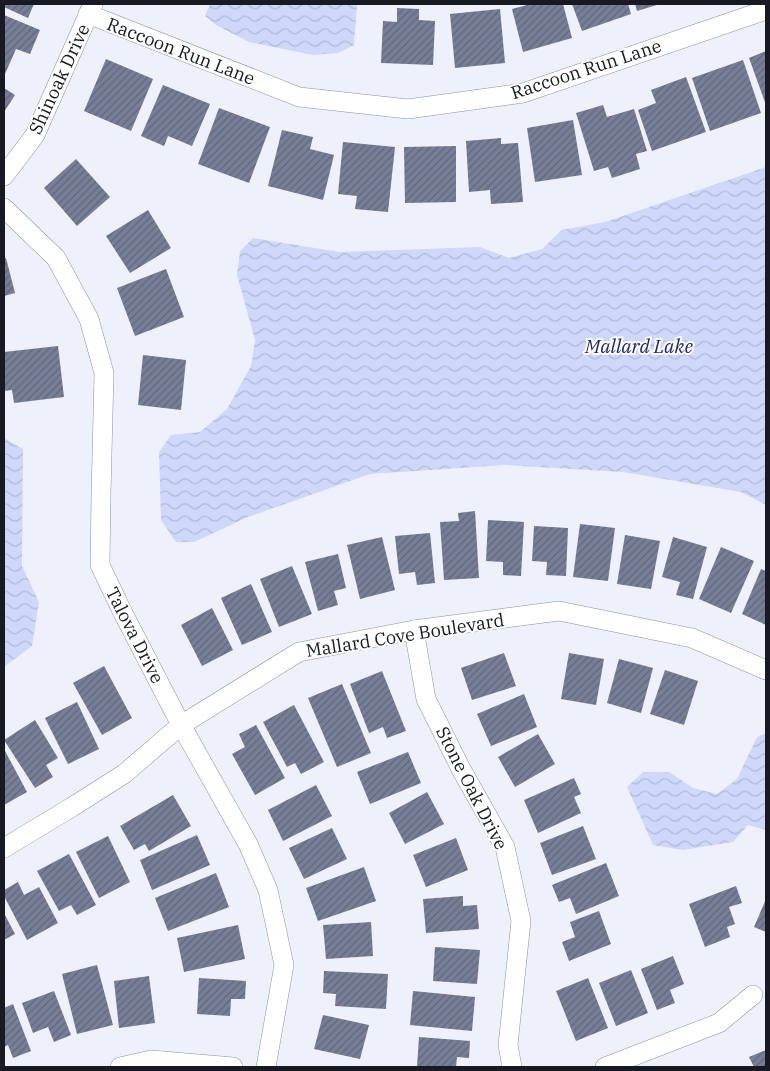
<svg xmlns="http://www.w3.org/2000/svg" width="770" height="1071" font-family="'IBM Plex Serif',serif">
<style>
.water{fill:url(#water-waves)}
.building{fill:url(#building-hatch)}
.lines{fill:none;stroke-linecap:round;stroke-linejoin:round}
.street-casing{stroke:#8a91a9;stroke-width:20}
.street{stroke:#fff;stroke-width:19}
.labels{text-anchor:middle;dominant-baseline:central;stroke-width:4;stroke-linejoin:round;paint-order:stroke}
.street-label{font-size:18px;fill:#171a23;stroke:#fefefe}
.water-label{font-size:19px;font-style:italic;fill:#202767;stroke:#fefefe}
</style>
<defs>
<pattern id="water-waves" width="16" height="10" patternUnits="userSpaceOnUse" patternTransform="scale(1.25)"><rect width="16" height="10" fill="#cfd8fa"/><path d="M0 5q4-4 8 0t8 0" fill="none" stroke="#b1b9d6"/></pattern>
<pattern id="building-hatch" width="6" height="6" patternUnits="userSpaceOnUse" patternTransform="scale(1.25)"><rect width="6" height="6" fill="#777e96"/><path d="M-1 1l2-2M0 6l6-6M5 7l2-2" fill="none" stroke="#61667a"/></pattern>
</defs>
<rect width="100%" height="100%" fill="#eef1fc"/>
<g class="water">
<path d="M210,4H357L354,45L338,53L313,55L249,42L216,25L205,16Z"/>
<path d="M766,167V505L741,492L623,472L505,465L370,474L248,517L194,542H176L161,520L159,452L171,435L200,432L227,409L251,366L255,340L237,275L240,251L253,238L340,252L480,247L509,258L542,249L562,230L605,222Z"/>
<path d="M4,438L23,449L22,566L39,602L32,646L4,667Z"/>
<path d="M766,733V830L748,825L733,842L683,850L653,845L627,787L643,772H669L693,788L717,794L737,779L757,737Z"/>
</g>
<g class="building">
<path d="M4,4H34L28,18L4,7Z"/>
<path d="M531,4H563L572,38L523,52L512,9Z"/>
<path d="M572,4H628L631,14L582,31Z"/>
<path d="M635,4H660L637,11Z"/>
<path d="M397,8L419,9V20L435,21L433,65L381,63L383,21L397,22Z"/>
<path d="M500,9L505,63L455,68L450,14Z"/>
<path d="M4,15L40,30L30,54L16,49L5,74L4,73Z"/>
<path d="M766,51V105L749,58Z"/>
<path d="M106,59L153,79L131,131L84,111Z"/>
<path d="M743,60L761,113L710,131L692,78Z"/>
<path d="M686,77L706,132L652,151L638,110L656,103L651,90Z"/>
<path d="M163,85L210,104L192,146L168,136L164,146L141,136Z"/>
<path d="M4,88L15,95L4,112Z"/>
<path d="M603,105L607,117L634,109L647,151L636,154L640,169L612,178L608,167L594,171L576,113Z"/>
<path d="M219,108L270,127L249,183L198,164Z"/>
<path d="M573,120L582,175L535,182L527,128Z"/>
<path d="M282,130L313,137L310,149L334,155L323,200L268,186Z"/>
<path d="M501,138V144L518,143L523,202L491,204L490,190L469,192L466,141Z"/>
<path d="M343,142L395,147L388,212L355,209L357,196L338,194Z"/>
<path d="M456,146V202L405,203L404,147Z"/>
<path d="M76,159L110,197L77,226L44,188Z"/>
<path d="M148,210L171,248L130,273L106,236Z"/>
<path d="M4,258H6L15,293L4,296Z"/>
<path d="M166,269L184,317L135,336L117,288Z"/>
<path d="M58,346L64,397L14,403L12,390L4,391V352Z"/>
<path d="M143,355L186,360L181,410L138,405Z"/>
<path d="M475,511L479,578L444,580L440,522L459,521L458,513Z"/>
<path d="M488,520L524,522L521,576L503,575V562L486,561Z"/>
<path d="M580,524L615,528L608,581L573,577Z"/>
<path d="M534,526L568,528L566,576L546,575L547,562L532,561Z"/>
<path d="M430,533L435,583L417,585L415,572L399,574L395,536Z"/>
<path d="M625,535L660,541L651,589L617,584Z"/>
<path d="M382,537L395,590L360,599L347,545Z"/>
<path d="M673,537L707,547L693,599L676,595L680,582L662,577Z"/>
<path d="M721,547L754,561L731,613L699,599Z"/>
<path d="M338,554L346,588L334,591L338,605L318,611L305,562Z"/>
<path d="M292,566L312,614L279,627L260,579Z"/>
<path d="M761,569L766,571V625L742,614Z"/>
<path d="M251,584L272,632L242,645L221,598Z"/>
<path d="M212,608L233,650L202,666L181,625Z"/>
<path d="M504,653L516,686L472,700L461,668Z"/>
<path d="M569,653L604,659L596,705L561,699Z"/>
<path d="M619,659L653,668L641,713L607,703Z"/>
<path d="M104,666L132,718L102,735L73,683Z"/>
<path d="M665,670L698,681L684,725L650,714Z"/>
<path d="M382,671L406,731L387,738L383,727L369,733L350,684Z"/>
<path d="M342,684L371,753L337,767L308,698Z"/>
<path d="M524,694L537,727L491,746L477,714Z"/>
<path d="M77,702L99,749L68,764L45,718Z"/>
<path d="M294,705L324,762L301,774L295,763L287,767L263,722Z"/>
<path d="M35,720L58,758L46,765L53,777L35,788L4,740Z"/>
<path d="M256,725L285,778L255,795L232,754L245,747L239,734Z"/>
<path d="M538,734L555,764L515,787L498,757Z"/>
<path d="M4,749L27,792L4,805Z"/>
<path d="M408,752L421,783L370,804L357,772Z"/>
<path d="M574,778L581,794L574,797L581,813L538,833L524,800Z"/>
<path d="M316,785L332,816L283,841L268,810Z"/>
<path d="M427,792L444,824L405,844L389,813Z"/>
<path d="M173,795L191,826L149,851L145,844L134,850L120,826Z"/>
<path d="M583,826L596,859L552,875L540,843Z"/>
<path d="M332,828L347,859L304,879L289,848Z"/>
<path d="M197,835L210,865L152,890L140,860Z"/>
<path d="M108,836L130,882L99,898L76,852Z"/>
<path d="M456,838L468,870L426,887L413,855Z"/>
<path d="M69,854L96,905L77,915L71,905L59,911L37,871Z"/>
<path d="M606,863L619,896L576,914L570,898L559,902L552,885Z"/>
<path d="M364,867L376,901L318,921L306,888Z"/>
<path d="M216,873L229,907L168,931L155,898Z"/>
<path d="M18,882L24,895L39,887L58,923L27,940L4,896V890Z"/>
<path d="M736,886L742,903L729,907L735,924L727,927L730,937L705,947L689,904Z"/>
<path d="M463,896V906L477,905L479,929L426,933L423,899Z"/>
<path d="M766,899V932L754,927Z"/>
<path d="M599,911L611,944L569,961L562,942L575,937L570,922Z"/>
<path d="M4,913L15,934L4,940Z"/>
<path d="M371,922L373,956L326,959L323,925Z"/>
<path d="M238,925L245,959L184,972L177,938Z"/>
<path d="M435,947L480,950L477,984L433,981Z"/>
<path d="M673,956L684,984L670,990L675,1003L657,1010L641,969Z"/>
<path d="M97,965L113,1025L77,1034L62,974Z"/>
<path d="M631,970L648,1013L616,1026L599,983Z"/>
<path d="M324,971L388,974L386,1009L335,1006L336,994L323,993Z"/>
<path d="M149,976L155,1023L119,1028L114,981Z"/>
<path d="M199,978L246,981L245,999H231L230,1016L197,1014Z"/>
<path d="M588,978L608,1028L576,1041L556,991Z"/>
<path d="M54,991L71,1035L54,1042L48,1027L33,1033L22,1003Z"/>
<path d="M413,991L475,997L472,1031L410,1025Z"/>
<path d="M13,1004L31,1051L13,1058L8,1045L4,1047V1008Z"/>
<path d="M323,1015L369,1025L360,1059L314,1049Z"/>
<path d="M419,1037L470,1041L469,1058L457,1057L456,1067H417Z"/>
<path d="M766,1050V1067H754L749,1057Z"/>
</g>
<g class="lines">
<defs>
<g id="street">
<path d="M88,14L299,97L408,109L523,93L766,10"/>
<path d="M4,176L35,135L93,4"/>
<path d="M4,208L56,258L89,319L104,373L101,495L100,565L122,611L181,725L248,844L268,890L284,965L266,1067"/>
<path d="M414,630L426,699L461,769L505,847L521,921L508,1045L512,1067"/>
<path d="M4,848L72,807L124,774L181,725L299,652L414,630L559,611L692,638L766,670"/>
<path d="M120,1067L151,1060L233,1067"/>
<path d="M605,1067L719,1023L753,995"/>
</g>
</defs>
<use href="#street" class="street-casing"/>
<use href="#street" class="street"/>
</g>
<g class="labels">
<g class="street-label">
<text transform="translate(181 51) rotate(21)">Raccoon Run Lane</text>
<text transform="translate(586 69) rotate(-18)">Raccoon Run Lane</text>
<text transform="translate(59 79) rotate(-65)">Shinoak Drive</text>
<text transform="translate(135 635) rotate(63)">Talova Drive</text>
<text transform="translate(405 635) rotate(-9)">Mallard Cove Boulevard</text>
<text transform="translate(472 788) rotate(63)">Stone Oak Drive</text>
</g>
<g class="water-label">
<text x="639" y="346">Mallard Lake</text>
</g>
</g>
<rect width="770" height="1071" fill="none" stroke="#171a23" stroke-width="10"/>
</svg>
